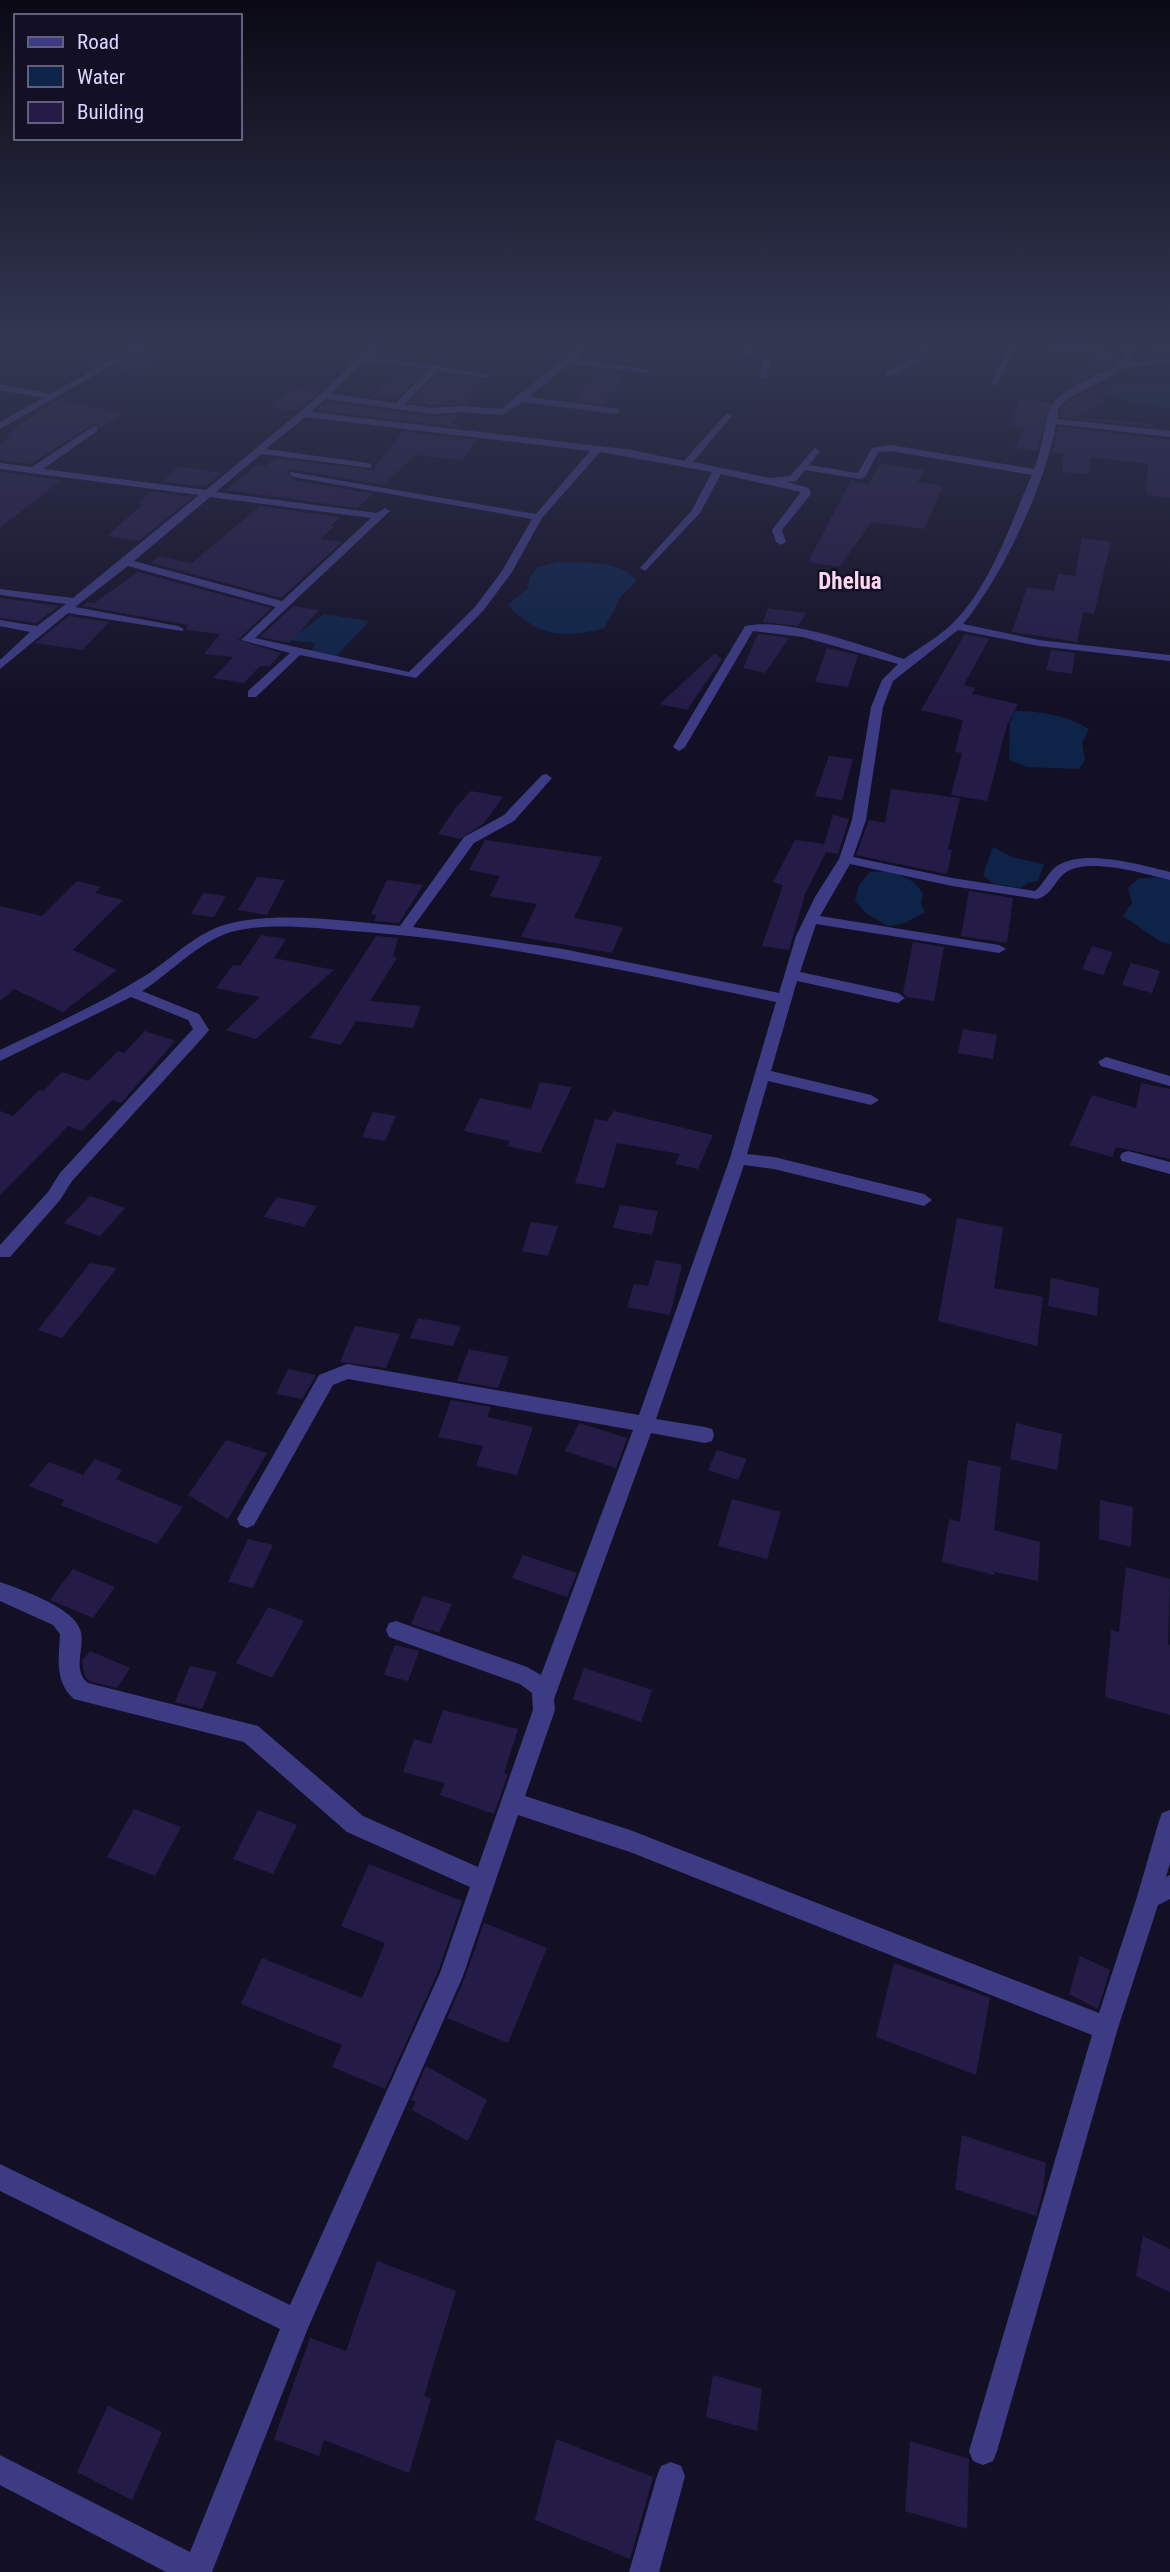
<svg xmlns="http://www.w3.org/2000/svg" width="1170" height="2572" font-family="'Roboto Condensed',sans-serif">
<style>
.water{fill:#0d2348}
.building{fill:#241c47}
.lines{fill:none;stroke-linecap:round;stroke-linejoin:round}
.minor{fill:#3e3b85;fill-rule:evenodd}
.labels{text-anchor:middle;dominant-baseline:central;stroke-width:5;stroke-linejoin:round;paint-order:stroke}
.far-district-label{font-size:23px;font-weight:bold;fill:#fed8f1;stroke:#131026}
</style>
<rect width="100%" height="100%" fill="#131026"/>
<g class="water">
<path d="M1083,342H1170V352Z"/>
<path d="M1162,380L1170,382V408L1146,406L1105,394L1114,384Z"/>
<path d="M560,562C584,563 621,560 637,581L622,595L604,628C563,639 537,636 508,605L528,588L529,579L537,567Z"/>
<path d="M324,614L369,621L336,656L311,652L315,643L289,640Z"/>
<path d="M1014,711C1040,711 1066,715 1089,729L1082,743L1085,760L1079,769L1027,767L1009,760L1010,723Z"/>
<path d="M993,847L1012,857L1044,864L1038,881L1028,883L1021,888L994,884L983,875Z"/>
<path d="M890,871L914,882L923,893L921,903L925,912L905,923L888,926L867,914L855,901L859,885L870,872Z"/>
<path d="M1166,877L1170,878V944L1161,942L1123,916L1132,903L1128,888L1139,878Z"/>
</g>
<g class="building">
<path d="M103,344L127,348L95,366L75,361Z"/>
<path d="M143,351L168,355L138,375L111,369Z"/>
<path d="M1089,357L1112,365L1067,388L1078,375Z"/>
<path d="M599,370L625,373L603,404L576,401Z"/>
<path d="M398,372L420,375L395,400L373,397Z"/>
<path d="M436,376L484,381L466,404L432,405L410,402Z"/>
<path d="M1101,384L1093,397L1105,401L1074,417L1153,424V427L1060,417L1061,409L1069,401Z"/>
<path d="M295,388L320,392L297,410L269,407Z"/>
<path d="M1021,399L1051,403L1037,451L1015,448L1024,428L1009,426Z"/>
<path d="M56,400L123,414L100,428L98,425L93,424L31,464L0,460V445L11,436L6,435Z"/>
<path d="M327,402L432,417L458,415L451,424L459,425L457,427L316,410Z"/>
<path d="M1058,427L1170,440V498L1146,495L1148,464L1091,457L1089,474L1062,472L1064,454L1052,453Z"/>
<path d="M403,431L477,440L462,460L416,455L383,485L291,469L287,472L288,476L294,480L373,494L357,508L226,490L258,464L266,466L275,458L373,470Z"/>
<path d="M880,464L924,470L917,482L943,486L924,529L872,522L839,567L808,562L851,480L869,484Z"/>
<path d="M179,466L221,473L205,487L162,482Z"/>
<path d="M0,472L61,480L0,528Z"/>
<path d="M151,491L193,497L139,541L107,536L143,504H138Z"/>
<path d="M260,506L340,517L330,526L334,527L320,539L342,542L281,598L151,563L159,556L192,563Z"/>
<path d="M1082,538L1111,542L1094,614L1083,612L1077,642L1012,632L1027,587L1054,591L1058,574L1075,576Z"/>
<path d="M138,572L271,608L238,640L281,653L270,666H260L244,683L213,678L233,657L204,654L220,634L186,630L188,625L83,606L87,602L94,603Z"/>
<path d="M0,598L59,606L36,623L0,618Z"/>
<path d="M293,606L319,610L290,643L260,637Z"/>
<path d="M768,608L806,613L798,626L763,622Z"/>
<path d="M69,616L109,622L82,650L35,643Z"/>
<path d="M758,634L789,638L765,673L743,668Z"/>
<path d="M965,634L989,639L964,685L975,688L972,694L1018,704L1007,725L987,801L951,795L962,753L955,752L963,720L921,710Z"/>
<path d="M827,648L858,655L848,687L815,682Z"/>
<path d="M1051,650L1075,653L1072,674L1046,670Z"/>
<path d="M715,653L722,659L687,710L660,704Z"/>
<path d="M829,756L853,759L842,800L815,796Z"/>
<path d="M891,789L960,798L948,849L952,850L947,874L856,855L869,820L885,823Z"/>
<path d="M471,791L503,797L484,823L460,839L438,834L454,810Z"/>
<path d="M833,815L849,819L838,854L826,852L805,894L789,950L762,946L783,885L773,882L795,840L824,844Z"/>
<path d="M485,840L602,857L574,918L623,927L612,953L521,937L537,904L490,896L500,876L469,870Z"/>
<path d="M257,877L285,880L267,915L238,910Z"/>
<path d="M387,880L423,885L399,923L374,921L377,915L371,914Z"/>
<path d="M77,881L101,887L95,893L123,900L73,950L117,970L63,1012L14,989L0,1001V906L42,916Z"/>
<path d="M969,891L1013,898L1007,943L961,936Z"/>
<path d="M203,893L226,896L214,917L191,914Z"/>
<path d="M261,935L286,939L274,958L334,970L256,1039L226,1030L260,997L216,988L233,965L240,966Z"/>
<path d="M376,936L398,938L393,957L397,958L370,1001L421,1006L413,1028L356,1021L341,1045L310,1038Z"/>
<path d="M913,942L944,947L934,1001L907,997L903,993Z"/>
<path d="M1092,946L1113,952L1103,975L1082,969Z"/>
<path d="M1131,963L1160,971L1152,993L1122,985Z"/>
<path d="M963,1029L997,1035L993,1059L958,1053Z"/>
<path d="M145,1031L175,1041L121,1103L112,1100L82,1131L68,1126L0,1195V1111L13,1116L39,1090L43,1091L62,1072L88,1081L118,1051L124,1053Z"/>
<path d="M540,1082L572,1087L540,1153L507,1146L510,1141L464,1131L480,1098L531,1109Z"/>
<path d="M1141,1083L1170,1089V1159L1116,1147L1112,1157L1070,1145L1092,1095L1136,1108Z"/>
<path d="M614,1111L713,1135L698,1169L675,1164L680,1154L617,1143L604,1188L575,1183L595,1119L607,1121Z"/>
<path d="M373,1112L396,1116L385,1141L362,1137Z"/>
<path d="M90,1196L125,1208L100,1236L64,1223Z"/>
<path d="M277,1197L317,1206L304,1227L264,1217Z"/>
<path d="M620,1205L658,1211L652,1235L613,1228Z"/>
<path d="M957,1218L1003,1227L994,1288L1043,1297L1037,1346L938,1321Z"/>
<path d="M531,1222L558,1226L548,1256L522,1251Z"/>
<path d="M656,1260L682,1265L670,1315L627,1307L634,1284L648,1286Z"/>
<path d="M90,1263L117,1268L62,1338L38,1330Z"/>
<path d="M1051,1278L1099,1288L1097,1316L1048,1306Z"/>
<path d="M418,1318L461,1326L453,1346L410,1338Z"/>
<path d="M355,1326L400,1334L386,1368L340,1362Z"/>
<path d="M469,1349L509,1357L498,1388L457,1381Z"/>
<path d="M288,1369L316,1375L302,1399L276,1394Z"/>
<path d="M451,1400L491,1407L487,1417L533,1427L517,1475L476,1466L483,1446L438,1437Z"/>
<path d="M579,1423L627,1438L616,1468L565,1451Z"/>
<path d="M1016,1423L1062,1434L1057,1470L1010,1459Z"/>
<path d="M226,1440L267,1453L228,1519L188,1495Z"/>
<path d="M717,1450L747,1459L738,1480L708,1470Z"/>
<path d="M95,1459L122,1470L116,1479L183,1507L157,1544L61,1505L64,1500L29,1486L49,1462L83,1475Z"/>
<path d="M968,1460L1001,1467L994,1530L1040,1542L1038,1581L995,1572L994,1575L942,1562L949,1519L960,1522Z"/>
<path d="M732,1499L781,1512L767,1559L718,1546Z"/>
<path d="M1100,1500L1133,1507L1131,1547L1099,1539Z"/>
<path d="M248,1539L273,1545L253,1588L228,1582Z"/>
<path d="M523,1555L577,1573L567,1597L512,1578Z"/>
<path d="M1126,1567L1170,1579L1168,1645H1170V1715L1105,1697L1111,1630L1119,1632Z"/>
<path d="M73,1569L115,1587L93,1618L50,1600Z"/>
<path d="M423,1596L452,1604L439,1633L411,1624Z"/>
<path d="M268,1607L304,1621L272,1678L236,1663Z"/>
<path d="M395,1645L419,1651L408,1681L384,1675Z"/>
<path d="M90,1651L130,1668L117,1688L89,1681L85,1676L82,1661Z"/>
<path d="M190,1666L217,1672L202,1709L175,1702Z"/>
<path d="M584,1668L652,1690L641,1722L573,1699Z"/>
<path d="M443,1710L518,1729L504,1773L508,1774L494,1814L440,1795L445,1783L403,1772L414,1739L431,1744Z"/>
<path d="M134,1809L181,1827L155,1876L107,1857Z"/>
<path d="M258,1810L297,1825L273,1874L233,1859Z"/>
<path d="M369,1864L462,1901L438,1972L385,2089L332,2067L342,2045L241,2004L262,1958L362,1998L385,1943L341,1926Z"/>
<path d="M484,1923L547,1948L508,2043L447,2018L465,1977Z"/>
<path d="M1080,1956L1110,1970L1098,2009L1069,1994Z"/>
<path d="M894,1963L990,1998L976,2075L876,2037Z"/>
<path d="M426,2066L487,2100L468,2141L412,2110L416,2102L411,2100Z"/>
<path d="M962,2135L1046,2163L1043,2190L1036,2216L955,2189Z"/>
<path d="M1143,2236L1170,2249V2292L1136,2276Z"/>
<path d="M377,2261L456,2291L424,2396L431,2399L409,2473L324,2440L319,2456L274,2439L310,2338L346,2351Z"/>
<path d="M713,2375L762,2389L757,2431L706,2417Z"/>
<path d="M108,2406L162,2432L132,2500L77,2472Z"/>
<path d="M556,2439L653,2477L630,2559L535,2520Z"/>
<path d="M910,2441L969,2459L967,2529L905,2511Z"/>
</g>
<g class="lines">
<g class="minor">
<path d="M143,342H153L0,429V422L43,398L0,390V384L50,394Z"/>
<path d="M374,342H383L370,356L492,375L488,378L437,371L405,404L432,408L460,406L501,409L564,359H569L579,342H587L577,359L652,370L648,373L569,364L529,397L619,409V413L616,414L523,402L502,415L460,412L432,414L326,399L310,412L632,450L684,461L727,413L732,416L730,418L693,462L770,478L790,476L815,448L820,451L809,465L858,473L872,448L891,445L1034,469C1043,451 1044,418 1052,405C1063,388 1101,374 1119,365L1086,353L1017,345L997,384L990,386L1010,342C1047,342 1089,342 1123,360L1127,342H1135L1131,362L1170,358V364L1128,367L1067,399L1059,408L1057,419L1170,431V437L1056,424C1045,486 1003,575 963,624L1039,640L1170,655V661L1039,646L958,630L893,681L883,707L866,820L853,857L952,878L1035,891C1044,884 1048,872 1057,866C1084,848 1141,865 1170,872V880C1145,874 1092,858 1068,871C1055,878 1053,895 1037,899L952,886L850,864L820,916L999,945L1006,949L999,953L816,924L800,972L898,993L905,998L898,1003L797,981L771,1071L871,1095L879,1100L871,1105L768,1081L747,1154L774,1157L924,1194L932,1200L924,1206L774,1169L744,1165L656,1419L705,1427L712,1429L714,1435L712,1441L705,1443L651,1433L554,1699L555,1710L525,1796L630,1830L1099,2013L1137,1897L1159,1821L1162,1813L1170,1810V1863L1166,1877L1170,1875V1899L1158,1905L1118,2028L997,2451L993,2461L983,2465L973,2461L969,2451L1092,2035L630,1852L518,1815L463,1976L308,2328L212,2572H166L0,2485V2455L190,2552L280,2329L0,2191V2164L290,2305L440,1973L470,1887L347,1832L244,1742L74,1699C54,1682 59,1658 60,1634L53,1625L0,1601V1582C22,1590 69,1606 79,1627C88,1644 70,1669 88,1683L258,1726L363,1816L478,1867L533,1710L532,1693L520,1684L389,1637L386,1630L389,1623L396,1621L527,1667L541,1675L633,1430L348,1379L333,1385L254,1525L247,1528L240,1525L237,1519L319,1375L347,1364L639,1415L730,1158L776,1002C636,973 496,941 352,931C313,928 269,922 231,932C198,942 171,973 142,991L199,1014L209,1030L206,1034L72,1181L60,1200L10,1257H0V1245L48,1192L60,1173L193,1029L188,1020L131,997L0,1061V1050C48,1027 98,1005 143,977C170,961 192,935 224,925C275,910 347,921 400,926L464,837L504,815L542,775L546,774L552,778L514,821L474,843L413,927L563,949L779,993L796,936L815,897L839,859L852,820L871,707L882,680L898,664L803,637L753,631L685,747L679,751L673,747L745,626C787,617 863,646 904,659C920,647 939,637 953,623C992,584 1010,524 1032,475L891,451L878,452L866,476L861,479L805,470L796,481L787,482L809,488L811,494L782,530L786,542L781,545L776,542L772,530L801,492L721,474L700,513L645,571L640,568L692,510L712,472L600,452L542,518L512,572L483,611L416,678L300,655L256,697H248V691L290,653L241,640L276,607L128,566L75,607L178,626L184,629L182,631L68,613L0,669V660L30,632L0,626V620L37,626L66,604L0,595V589L73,598L199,495L0,469V463L32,467L94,426L97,427V431L43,469L206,490L321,394ZM365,361L429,369L396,403L331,394ZM305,417L590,451L536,514L291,472L289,474L294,477L532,519L502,571L475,607L409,672L255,638L390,511L385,508L377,513L216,492L261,454L371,468V464L368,463L266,449ZM210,497L371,518L282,601L134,561Z"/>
<path d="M743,342H751L750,351L772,358L766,379L759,377L763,359L742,354Z"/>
<path d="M927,342H935L924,358L891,376H885V372L918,354Z"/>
<path d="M1106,1057L1170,1076V1086L1101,1066L1098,1062Z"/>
<path d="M1128,1151L1170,1162V1174L1122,1161L1120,1157L1122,1153Z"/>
<path d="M671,2462L681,2466L685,2476L659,2572H629L657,2476L661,2466Z"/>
</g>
</g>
<linearGradient id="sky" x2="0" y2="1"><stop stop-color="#0a0915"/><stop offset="0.49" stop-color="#333752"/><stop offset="1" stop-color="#333752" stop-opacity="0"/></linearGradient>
<rect width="1170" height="702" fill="url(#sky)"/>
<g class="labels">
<g class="far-district-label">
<text x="850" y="581">Dhelua</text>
</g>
</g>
<rect x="14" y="14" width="228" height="126" fill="#131026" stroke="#635f7c" stroke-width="2"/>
<rect x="28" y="37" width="35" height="10" fill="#3e3b85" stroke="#635f7c" stroke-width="2"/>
<text x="77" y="49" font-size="21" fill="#dad6fe">Road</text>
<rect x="28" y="66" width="35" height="21" fill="#0d2348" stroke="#635f7c" stroke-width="2"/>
<text x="77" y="84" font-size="21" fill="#dad6fe">Water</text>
<rect x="28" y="102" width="35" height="21" fill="#241c47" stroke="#635f7c" stroke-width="2"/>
<text x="77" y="119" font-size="21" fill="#dad6fe">Building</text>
</svg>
